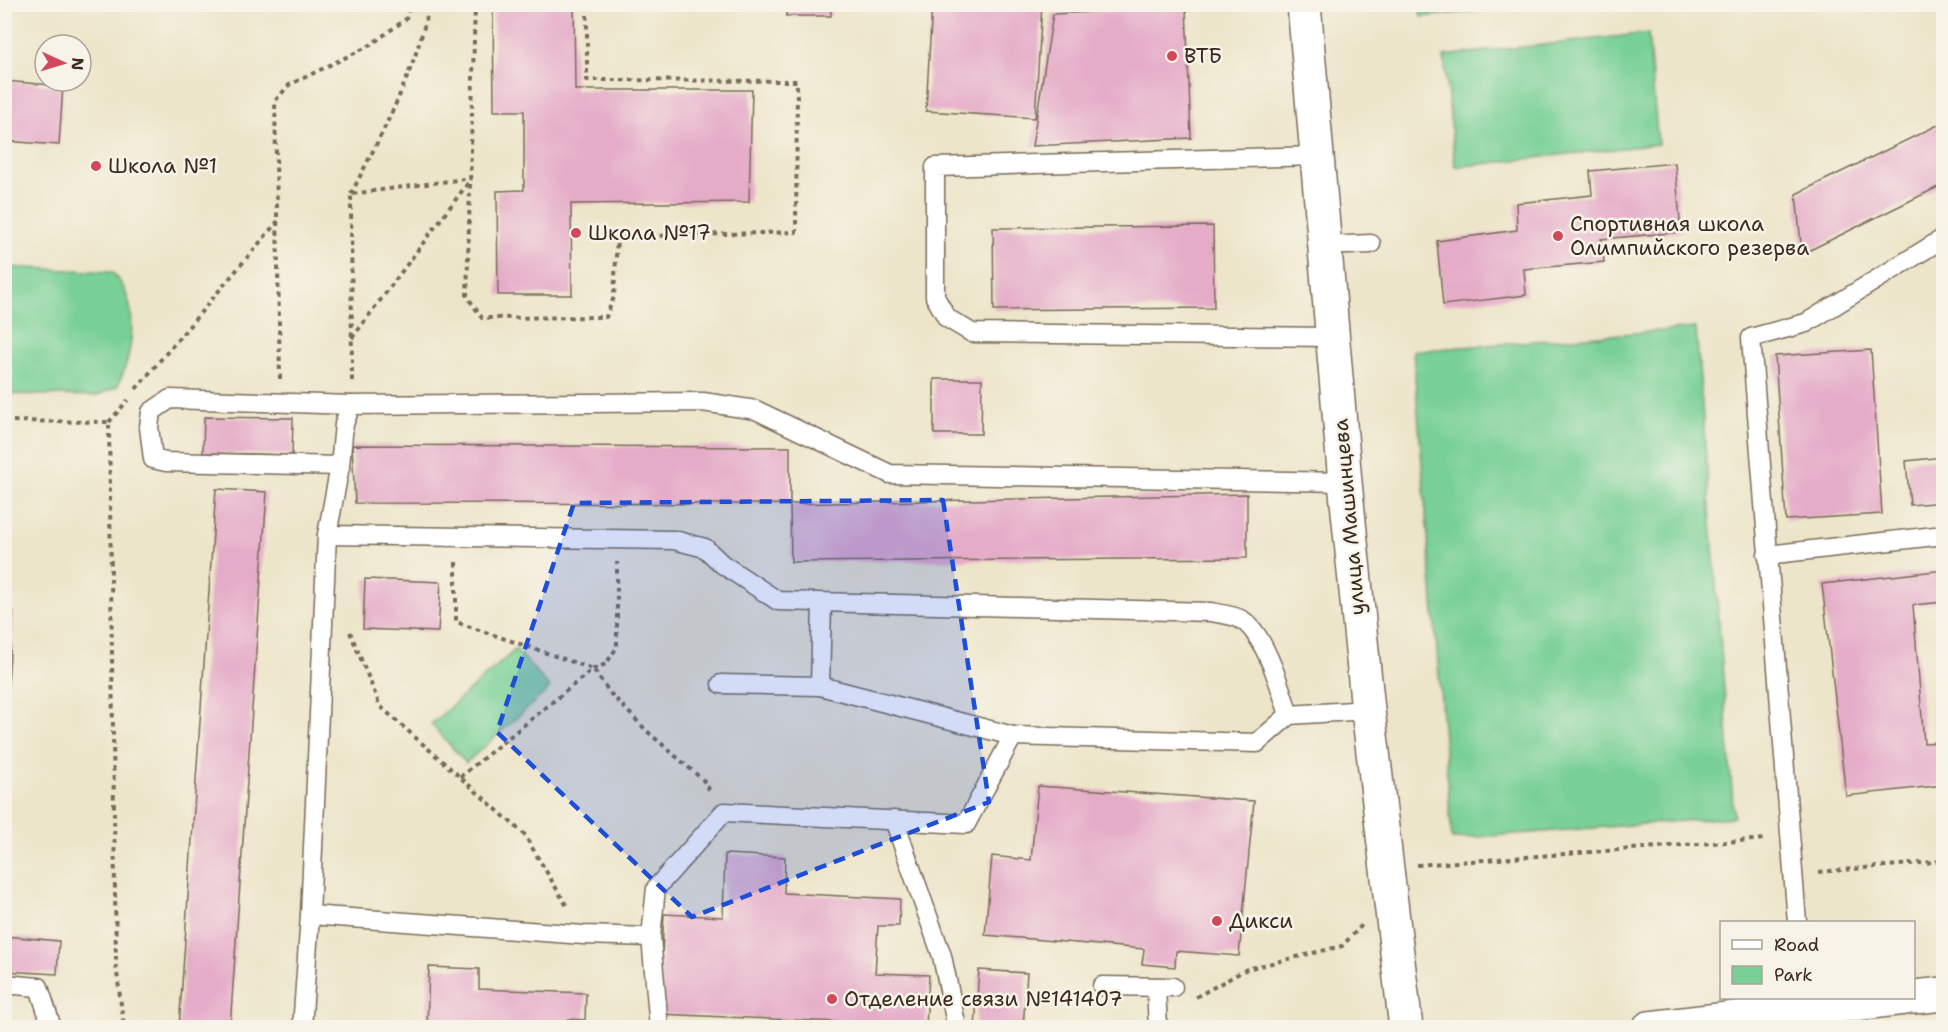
<svg xmlns="http://www.w3.org/2000/svg" width="1948" height="1032" font-family="'Shantell Sans',sans-serif">
<style>
.green{fill:#78d096;stroke:#5a7d5a;stroke-width:1.5}
.building{fill:#e5acc8}
.lines{fill:none;stroke-linecap:round;stroke-linejoin:round}
.lane-casing{stroke:#796b5a;stroke-width:21}
.street-casing{stroke:#796b5a;stroke-width:36}
.secondary-casing{stroke:#796b5a;stroke-width:36}
.path{stroke:#796b5a;stroke-width:4;stroke-dasharray:4.5 4.5;stroke-linecap:butt}
.lane{stroke:#fff;stroke-width:18}
.street{stroke:#fff;stroke-width:33}
.secondary{stroke:#fff;stroke-width:33}
.marked{fill:#1d4ed8;fill-opacity:0.2;stroke:#1d4ed8;stroke-width:4.5;stroke-dasharray:12 8;stroke-linejoin:round}
.poi-dot{fill:#d1495b;stroke:#f7f3e8;stroke-width:2}
.labels{text-anchor:middle;dominant-baseline:central;stroke-width:5;stroke-linejoin:round;paint-order:stroke}
.poi-label{font-size:21px;fill:#3b2a1e;stroke:#f7f3e8;text-anchor:start}
.street-label{font-size:21px;fill:#3b2a1e;stroke:#f7f3e8}
</style>
<rect width="100%" height="100%" fill="#f7f3e8"/>
<filter id="ink" filterUnits="userSpaceOnUse"><feTurbulence type="fractalNoise" baseFrequency=".0167" numOctaves="2"/><feDisplacementMap in="SourceGraphic" scale="12" xChannelSelector="R" yChannelSelector="G"/><feConvolveMatrix kernelMatrix="1 2 1 2 8 2 1 2 1" color-interpolation-filters="sRGB"/></filter>
<filter id="wash" filterUnits="userSpaceOnUse"><feTurbulence type="fractalNoise" baseFrequency=".008" numOctaves="4" result="noise"/><feDisplacementMap in="SourceGraphic" scale="24" xChannelSelector="R" yChannelSelector="G"/><feGaussianBlur stdDeviation="1.35" result="paint"/><feColorMatrix in="noise" values="0 0 0 0 0 0 0 0 0 0 0 0 0 0 0 0 0 1.4 0 .05"/><feComposite in="paint" operator="in"/></filter>
<g filter="url(#wash)">
<rect width="100%" height="100%" fill="#ede5c9"/>
<g class="green">
<path d="M1419,5V4L1532,5L1421,17Z"/>
<path d="M1648,33L1658,144L1455,167L1444,56Z"/>
<path d="M5,267L112,272C141,301 134,353 117,387L96,396L5,394Z"/>
<path d="M1696,328L1734,817L1452,839L1413,351Z"/>
<path d="M516,649L550,688L466,763L431,724Z"/>
</g>
<g id="blocks">
<g class="building">
<path d="M493,4H574L575,90H752L749,202L571,204L572,295H498L497,191L524,190V111H494Z"/>
<rect x="786" y="4" width="45" height="12"/>
<path d="M932,4H1042L1035,118L926,111Z"/>
<path d="M1186,7L1191,138L1032,146L1053,14Z"/>
<path d="M4,81L63,86L59,145L4,141Z"/>
<path d="M1944,122V184L1802,254L1796,194Z"/>
<path d="M1675,163L1681,232L1601,239L1604,262L1524,269L1526,295L1443,305L1437,241L1517,230L1516,203L1592,195L1590,171Z"/>
<path d="M1213,226L1214,308L994,310L993,228Z"/>
<path d="M1871,350L1882,514L1786,520L1775,356Z"/>
<path d="M934,379H982L981,434H934Z"/>
<path d="M204,417L293,418L292,455L203,453Z"/>
<path d="M352,445L790,447V504L1247,494V558L791,562L790,504L355,503Z"/>
<path d="M1944,457V502L1910,505L1906,461Z"/>
<path d="M216,489L267,492L230,1028H179Z"/>
<path d="M1944,570V602L1913,605L1924,743L1944,742V785L1846,796L1822,584Z"/>
<path d="M365,579L441,582L438,632L363,629Z"/>
<path d="M4,610L13,611L6,712H4Z"/>
<path d="M1038,786L1254,801L1239,956L1176,951L1175,967L1142,964L1144,949L985,935L992,856L1031,860Z"/>
<path d="M725,854L785,857L784,893L900,899L899,926H878L875,973L929,975L926,1026L659,1014L664,914L723,917Z"/>
<path d="M4,936L59,941L57,974L4,971Z"/>
<path d="M429,967L479,969V989L586,993L585,1020L568,1019L567,1028H427Z"/>
<path d="M979,970L1027,973L1023,1028H975Z"/>
</g>
</g>
</g>
<g filter="url(#ink)">
<use href="#blocks" fill-opacity="0" stroke="#796b5a" stroke-width="1.5"/>
<g class="lines">
<defs>
<g id="lane">
<path d="M1317,156L935,167V297L947,318L972,333L1333,337"/>
<path d="M1324,246L1371,244"/>
<path d="M340,466L166,462L153,459L149,427L151,412L170,399L351,405"/>
<path d="M327,535L674,540L705,548L722,564L778,601L1211,612C1220,614 1234,615 1242,620C1265,634 1281,690 1289,715"/>
<path d="M1767,555L1944,535"/>
<path d="M721,684L820,686L822,603"/>
<path d="M820,686L1013,736"/>
<path d="M894,820L942,956L957,1028"/>
<path d="M310,915L327,535L340,466L344,424L351,405L703,402L756,410L890,474L1345,482"/>
<path d="M1797,922L1751,338L1806,323L1944,238"/>
<path d="M651,937L659,1028"/>
<path d="M4,984L39,987L52,1028"/>
<path d="M1102,986L1173,987"/>
<path d="M1156,987L1158,1028"/>
<path d="M302,1028L310,915L584,935L651,937L656,888L724,812L966,824L1013,736L1257,743L1289,715L1368,710"/>
</g>
<path id="street" d="M1304,4L1345,482L1368,710L1406,1028"/>
<g id="secondary">
<path d="M1914,997L1944,994"/>
<path d="M1649,1028L1905,998"/>
</g>
</defs>
<use href="#lane" class="lane-casing"/>
<use href="#street" class="street-casing"/>
<use href="#secondary" class="secondary-casing"/>
<g class="path">
<path d="M411,4H433"/>
<path d="M475,4L467,296L482,318L606,317L614,297L617,237L796,232L797,81L587,80V4"/>
<path d="M351,194C382,133 415,73 429,6"/>
<path d="M352,338L471,179"/>
<path d="M280,379L275,101L289,85L369,46L406,19L410,4"/>
<path d="M352,381L351,194L472,178"/>
<path d="M136,389L278,221"/>
<path d="M4,421L109,422L116,965L124,1028"/>
<path d="M109,422L128,400"/>
<path d="M456,562V622L593,669L610,693L648,732L703,780L711,792"/>
<path d="M350,632L380,706L524,834L568,908"/>
<path d="M460,777L593,669L606,664L617,647V562"/>
<path d="M1417,865L1766,839"/>
<path d="M1819,872L1944,861"/>
<path d="M1196,997L1247,969L1342,946L1362,925"/>
</g>
<use href="#lane" class="lane"/>
<use href="#street" class="street"/>
<use href="#secondary" class="secondary"/>
</g>
</g>
<path class="marked" d="M943,500L989,802L692,917L497,732L574,503Z"/>
<g class="poi-dot">
<circle cx="1172" cy="56" r="6"/>
<circle cx="96" cy="166" r="6"/>
<circle cx="576" cy="233" r="6"/>
<circle cx="1558" cy="236" r="6"/>
<circle cx="1217" cy="921" r="6"/>
<circle cx="832" cy="999" r="6"/>
</g>
<g class="labels">
<g class="poi-label">
<text x="1184" y="56">ВТБ</text>
<text x="108" y="166">Школа №1</text>
<text x="1570" y="224">Спортивная школа<tspan x="1570" dy="24">Олимпийского резерва</tspan></text>
<text x="588" y="233">Школа №17</text>
<text x="1229" y="921">Дикси</text>
<text x="844" y="999">Отделение связи №141407</text>
</g>
<g class="street-label">
<text transform="translate(1349 517) rotate(-95)">улица Машинцева</text>
</g>
</g>
<rect width="1948" height="1032" fill="none" stroke="#f7f3e8" stroke-width="24"/>
<rect x="1720" y="921" width="195" height="78" fill="#f7f3e8" stroke="#aca397" stroke-width="1.5"/>
<rect x="1732" y="940" width="30" height="9" fill="#ffffff" stroke="#aca397" stroke-width="1.5"/>
<text x="1774" y="951" font-size="18" fill="#3b2a1e">Road</text>
<rect x="1732" y="966" width="30" height="18" fill="#78d096" stroke="#aca397" stroke-width="1.5"/>
<text x="1774" y="981" font-size="18" fill="#3b2a1e">Park</text>
<g transform="translate(63 63) rotate(94)"><circle r="28" fill="#f7f3e8" stroke="#aca397" stroke-width="1.5"/>
<path d="M0-4.5L10 22L0 15L-10 22Z" fill="#d1495b"/>
<text y="-9" font-size="16" font-weight="bold" text-anchor="middle" fill="#3b2a1e">N</text>
</g>
</svg>
